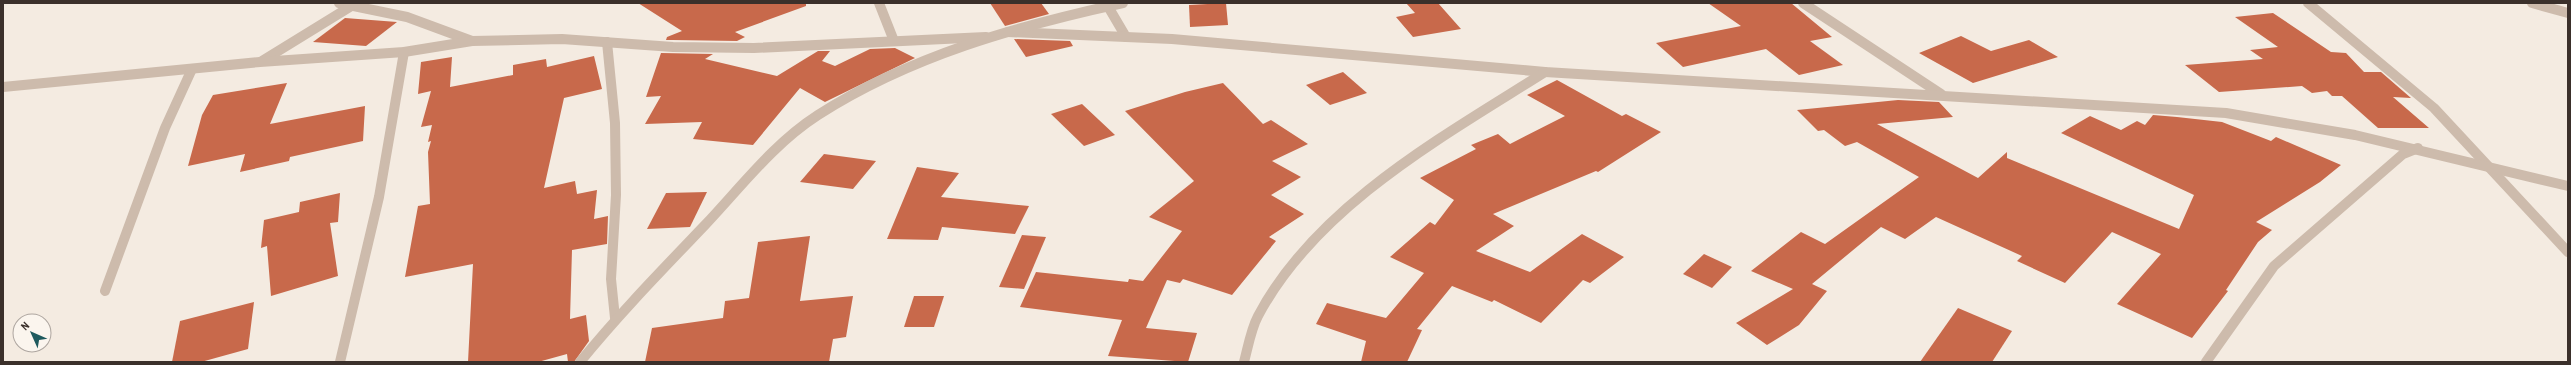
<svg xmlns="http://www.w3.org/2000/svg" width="2571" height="365" font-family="'Archivo Narrow',sans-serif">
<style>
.building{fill:#c8694b}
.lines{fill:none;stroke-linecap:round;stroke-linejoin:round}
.minor{stroke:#cdbbac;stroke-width:10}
</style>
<rect width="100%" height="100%" fill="#f4ebe1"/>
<g class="building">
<path d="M638,3H806V6L735,32L745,37L737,41L673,40H666L667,37L682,31Z"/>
<path d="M990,3H1041L1049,14L1005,26Z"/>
<path d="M1226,3L1228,25L1190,27L1189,5Z"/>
<path d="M1406,3H1438L1461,29L1413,37L1396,17L1415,13Z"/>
<path d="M1708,3H1791L1832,37L1810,41L1843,65L1799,75L1766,49L1683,67L1656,43L1741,26Z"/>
<path d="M2273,13L2331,52L2346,53L2364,72H2381L2411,98L2393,97L2429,128H2378L2342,96H2332L2327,91L2312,93L2302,86L2219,92L2185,65L2263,59L2250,50L2278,47L2235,17Z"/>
<path d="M345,18L397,22L366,46L313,42Z"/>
<path d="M1961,36L1991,51L2029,40L2058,57L1973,83L1919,53Z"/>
<path d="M1014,39L1070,41L1073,46L1026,57Z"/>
<path d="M895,48L915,58L825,102L800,88L753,145L693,139L702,122L645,124L661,96L646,97L661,53L713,54L705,59L777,76L818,51H830L822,61L835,66L870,49Z"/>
<path d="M594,56L602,89L564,98L544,188L575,181L577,194L597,190L594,219L608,216L607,244L572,250L570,319L586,315L589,341L574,362H568L567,354L538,362H468L473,264L405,277L418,206L430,204L428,152L431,141L428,142L432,125L421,127L431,91L418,94L421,62L452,57L450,87L513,75V65L546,59L547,67Z"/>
<path d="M1343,72L1367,93L1330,105L1306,85Z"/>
<path d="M1557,80L1622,116L1626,114L1661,132L1598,172L1596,171L1493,214L1514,226L1476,251L1530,272L1582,234L1624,257L1590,283L1583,280L1541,323L1494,300L1492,302L1452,286L1417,329L1422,330L1407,362H1361L1366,341L1316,324L1327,303L1386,318L1424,273L1390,257L1430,222L1435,225L1454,200L1420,178L1476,149L1471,145L1498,134L1510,144L1565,116L1527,95Z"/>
<path d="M287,83L270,124L365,106L363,141L290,157L289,161L240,172L245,154L188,166L202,115L213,95Z"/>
<path d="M1223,83L1263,124L1271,120L1308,144L1272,161L1301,177L1271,195L1304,214L1269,237L1276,241L1232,295L1183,279L1180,283L1167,280L1146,328L1197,333L1188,362L1108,356L1122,320L1020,307L1036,272L1128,282L1129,279L1143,281L1182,231L1149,217L1194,181L1125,111L1185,92Z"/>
<path d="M1898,100L1939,102L1953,117L1877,124L1978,178L2007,152V158L2179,229L2194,195L2061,133L2090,116L2121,130L2137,121L2145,125L2153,115L2177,117L2222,122L2271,141L2276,137L2341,165L2320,182L2256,222L2272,230L2258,242L2226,290L2228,291L2192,338L2117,304L2161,254L2112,232L2065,283L2017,261L2022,256L1936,217L1905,239L1881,227L1812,284L1827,291L1799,325L1767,345L1736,323L1793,289L1751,271L1801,232L1825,244L1919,177L1857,142L1845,146L1824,130L1818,131L1797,110Z"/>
<path d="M1082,104L1115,135L1084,146L1051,114Z"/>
<path d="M824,154L876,161L853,189L800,182Z"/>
<path d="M917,167L959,173L941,197L1029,206L1015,234L942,227L938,240L887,239Z"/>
<path d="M707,192L690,227L647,229L666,193Z"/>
<path d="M340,193L338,222L330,223L338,276L271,296L267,246L261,248L264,220L299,212L300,202Z"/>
<path d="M1022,235L1046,237L1024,289L999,287Z"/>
<path d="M810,236L800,301L853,296L846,337L833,339L829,362H645L652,328L723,318L725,301L749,298L758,242Z"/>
<path d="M1704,254L1732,267L1712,288L1683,274Z"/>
<path d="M914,296H944L934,327H904Z"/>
<path d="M254,302L248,349L201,362H172L180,321Z"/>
<path d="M1958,308L2012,331L1992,362H1920Z"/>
</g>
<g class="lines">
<g class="minor">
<path d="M339,3L407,17L472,41"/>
<path d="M879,3L894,41"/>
<path d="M1106,3L1126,37"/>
<path d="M1803,3L1941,94"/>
<path d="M2308,3L2434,108L2568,252"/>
<path d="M2532,3L2568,13"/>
<path d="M1008,32L1172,39L1545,72L2226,113L2355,135L2568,186"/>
<path d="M607,42L615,123L616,195L611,279L615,318"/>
<path d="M262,61L353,5"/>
<path d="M3,87L260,62L404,52L472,41L562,39L673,47L754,48L986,37"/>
<path d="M105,291L165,128L192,69"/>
<path d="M340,362L379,197L404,52"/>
<path d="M580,362C619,314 662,270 705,225C741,187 773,144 818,115C910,56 1017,26 1123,3"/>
<path d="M1244,362C1248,347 1251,329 1258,316C1316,206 1444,136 1545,72"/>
<path d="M2206,362L2274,266L2403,154L2418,148"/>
</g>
</g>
<rect width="2571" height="365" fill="none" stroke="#3b302b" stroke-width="8"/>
<g transform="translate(32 333) rotate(315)"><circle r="19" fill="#fbf5ee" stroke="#aea6a0"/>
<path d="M0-3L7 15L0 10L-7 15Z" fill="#1f5a5e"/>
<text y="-6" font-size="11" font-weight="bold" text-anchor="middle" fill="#3b302b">N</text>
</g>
</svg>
